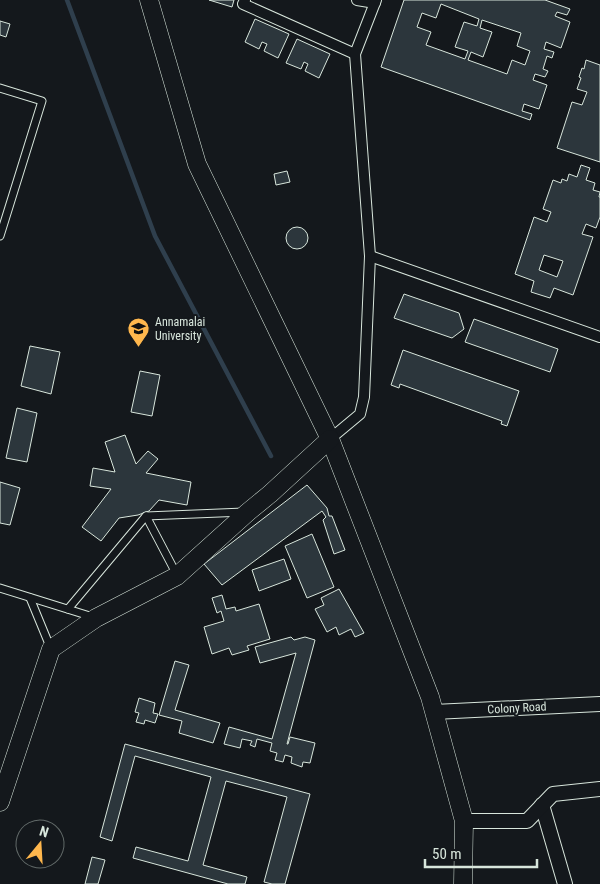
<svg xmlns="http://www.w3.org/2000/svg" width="600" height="884" font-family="'Roboto Condensed',sans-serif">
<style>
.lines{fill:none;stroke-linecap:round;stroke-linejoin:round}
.stream{stroke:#2f3f4d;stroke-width:4.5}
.building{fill:#2c363c;stroke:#d8e6dc;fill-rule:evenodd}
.service-casing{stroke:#d8e6dc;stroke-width:9}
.pedestrian-casing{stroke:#d8e6dc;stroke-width:12}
.minor-casing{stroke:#d8e6dc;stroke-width:16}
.tertiary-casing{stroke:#d8e6dc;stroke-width:19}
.service{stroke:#14181c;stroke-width:7}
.pedestrian{stroke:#14181c;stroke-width:10}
.minor{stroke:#14181c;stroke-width:14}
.tertiary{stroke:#14181c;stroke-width:18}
.labels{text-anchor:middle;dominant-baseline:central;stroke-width:4;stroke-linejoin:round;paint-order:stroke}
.poi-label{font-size:12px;fill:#d8e6dc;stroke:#14181c;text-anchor:start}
.street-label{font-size:12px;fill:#d8e6dc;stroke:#14181c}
</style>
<rect width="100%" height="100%" fill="#14181c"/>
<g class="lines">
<path class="stream" d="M67,0L155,236L271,456"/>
</g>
<g class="building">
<path d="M209,0H234L232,7Z"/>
<path d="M404,0H545L570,9L567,15L557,12L555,16L570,22L561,48L546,42L544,49L554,52L552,58L547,56L543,69L548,71L545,77L535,74L533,80L547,85L539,109L524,104L522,111L532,114L530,120L381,67ZM441,4L479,19L477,26L464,22L455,47L468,51L465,59L426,45L431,32L417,27L422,13L436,18ZM482,20L521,33L517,46L530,51L525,65L512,60L507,74L468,60L471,52L483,57L492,32L480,28Z"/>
<path d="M255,19L289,34L278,58L264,51L267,44L262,42L259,49L245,42Z"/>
<path d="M0,21L10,24L6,37L0,35Z"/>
<path d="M297,39L330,54L319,78L305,71L308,64L304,62L301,69L286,63Z"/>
<path d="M586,60L600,65V162L557,148L572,102L582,105L587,92L577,89L581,78L579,77L582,68L584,69Z"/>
<path d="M581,165L590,168L586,180L595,183L593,190L600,192L599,197H600V217L596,228L586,224L582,234L593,237L573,295L554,288L550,298L531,292L534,281L515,274L534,217L547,222L551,212L543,209L553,180L561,183L562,179L567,181L569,174L577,177ZM544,255L563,261L557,277L539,270Z"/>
<path d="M287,171L290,182L276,185L274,174Z"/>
<circle cx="297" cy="238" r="11"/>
<path d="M404,294L459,313L464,329L452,338L394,318Z"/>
<path d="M474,319L558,349L550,372L465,342Z"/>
<path d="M30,346L60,352L51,394L21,386Z"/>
<path d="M403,350L519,391L507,426L501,424L502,421L400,384L399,388L391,385Z"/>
<path d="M140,371L160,375L152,416L131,412Z"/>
<path d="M17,408L37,413L27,462L6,458Z"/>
<path d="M125,435L136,464L148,451L158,459L146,473L191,482L187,505L159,500L149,511L138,515L119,518L101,541L82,527L111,489L90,486L93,468L115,472L105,442Z"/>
<path d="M0,482L20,488L10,525L0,523Z"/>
<path d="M307,485L327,508L329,516H332L345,550L334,554L323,520L326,517L322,511L222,585L204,564Z"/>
<path d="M312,534L334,587L307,598L285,546Z"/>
<path d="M284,559L291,579L259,591L252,570Z"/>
<path d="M339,589L364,633L355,637L351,629L339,635L336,627L327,632L315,609L324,605L321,598Z"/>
<path d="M222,595L226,609L235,607L236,611L259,604L270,639L247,646L249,650L232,655L229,648L212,654L204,627L224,621L221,611L217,613L212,598Z"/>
<path d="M291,637L294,640L305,637L315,640L287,744H288L290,737L315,743L310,763L303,762L302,767L291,763L292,757L285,755L283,762L275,760L277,753L270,751L272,743L257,739L255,747L250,745L252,741L242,739L240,748L224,744L229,727L272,739L296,653L260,663L255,647Z"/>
<path d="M175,661L189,665L175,710L220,723L213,743L179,733L182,721L159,715Z"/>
<path d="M139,698L155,703L153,713L158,714L155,723L145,720L144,724L136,722L139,713L135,712Z"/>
<path d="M125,744L310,794L285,884H272L264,882L287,797L226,781L203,865L247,877L245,884H228L133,858L136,847L188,861L211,777L135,756L112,841L100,837Z"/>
<path d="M92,857L105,860L98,884H85Z"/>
</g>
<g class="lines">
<defs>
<g id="service">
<path d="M0,88L42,101L0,236"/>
<path d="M146,516L177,575"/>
<path d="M0,588L93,617"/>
<path d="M30,598L51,649"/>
<path d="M68,609L146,516L244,512"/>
</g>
<g id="pedestrian">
<path d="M245,0L243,4L355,54"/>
<path d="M357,0L375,3"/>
<path d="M370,256L600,337"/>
<path d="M330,439L360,414L364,397L370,256L355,54L376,0"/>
</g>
<g id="minor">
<path d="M434,712L600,704"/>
<path d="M542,805L565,884"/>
<path d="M464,821H527L553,794L600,789"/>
</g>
<g id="tertiary">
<path d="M149,0L197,164L330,439L430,697L464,821L463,884"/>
<path d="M0,802L51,649L96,618L177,576L248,512L270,494L330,439"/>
</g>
</defs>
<use href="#service" class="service-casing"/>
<use href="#pedestrian" class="pedestrian-casing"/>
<use href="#minor" class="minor-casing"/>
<use href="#tertiary" class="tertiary-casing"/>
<use href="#service" class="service"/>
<use href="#pedestrian" class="pedestrian"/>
<use href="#minor" class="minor"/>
<use href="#tertiary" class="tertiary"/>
</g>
<defs>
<symbol id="university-pin" viewBox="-11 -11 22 30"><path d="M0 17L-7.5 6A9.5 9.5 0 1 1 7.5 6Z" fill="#ffb74d" stroke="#14181c"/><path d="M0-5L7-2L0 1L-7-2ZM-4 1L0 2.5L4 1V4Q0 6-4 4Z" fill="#111"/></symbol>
</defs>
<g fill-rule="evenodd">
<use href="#university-pin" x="126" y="316" width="25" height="34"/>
</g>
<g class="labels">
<g class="poi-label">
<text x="155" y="322">Annamalai<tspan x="155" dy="14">University</tspan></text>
</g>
<g class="street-label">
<text transform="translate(517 708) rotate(-3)">Colony Road</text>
</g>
</g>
<g transform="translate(40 844) rotate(18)"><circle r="24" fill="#14181c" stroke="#626a69"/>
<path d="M0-4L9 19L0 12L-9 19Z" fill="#ffb74d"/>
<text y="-8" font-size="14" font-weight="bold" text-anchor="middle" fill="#d8e6dc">N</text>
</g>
<path d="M425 859v8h112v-8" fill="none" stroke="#d8e6dc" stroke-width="2.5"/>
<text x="432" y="859" font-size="15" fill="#d8e6dc" stroke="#14181c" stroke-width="4" paint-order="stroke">50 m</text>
</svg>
